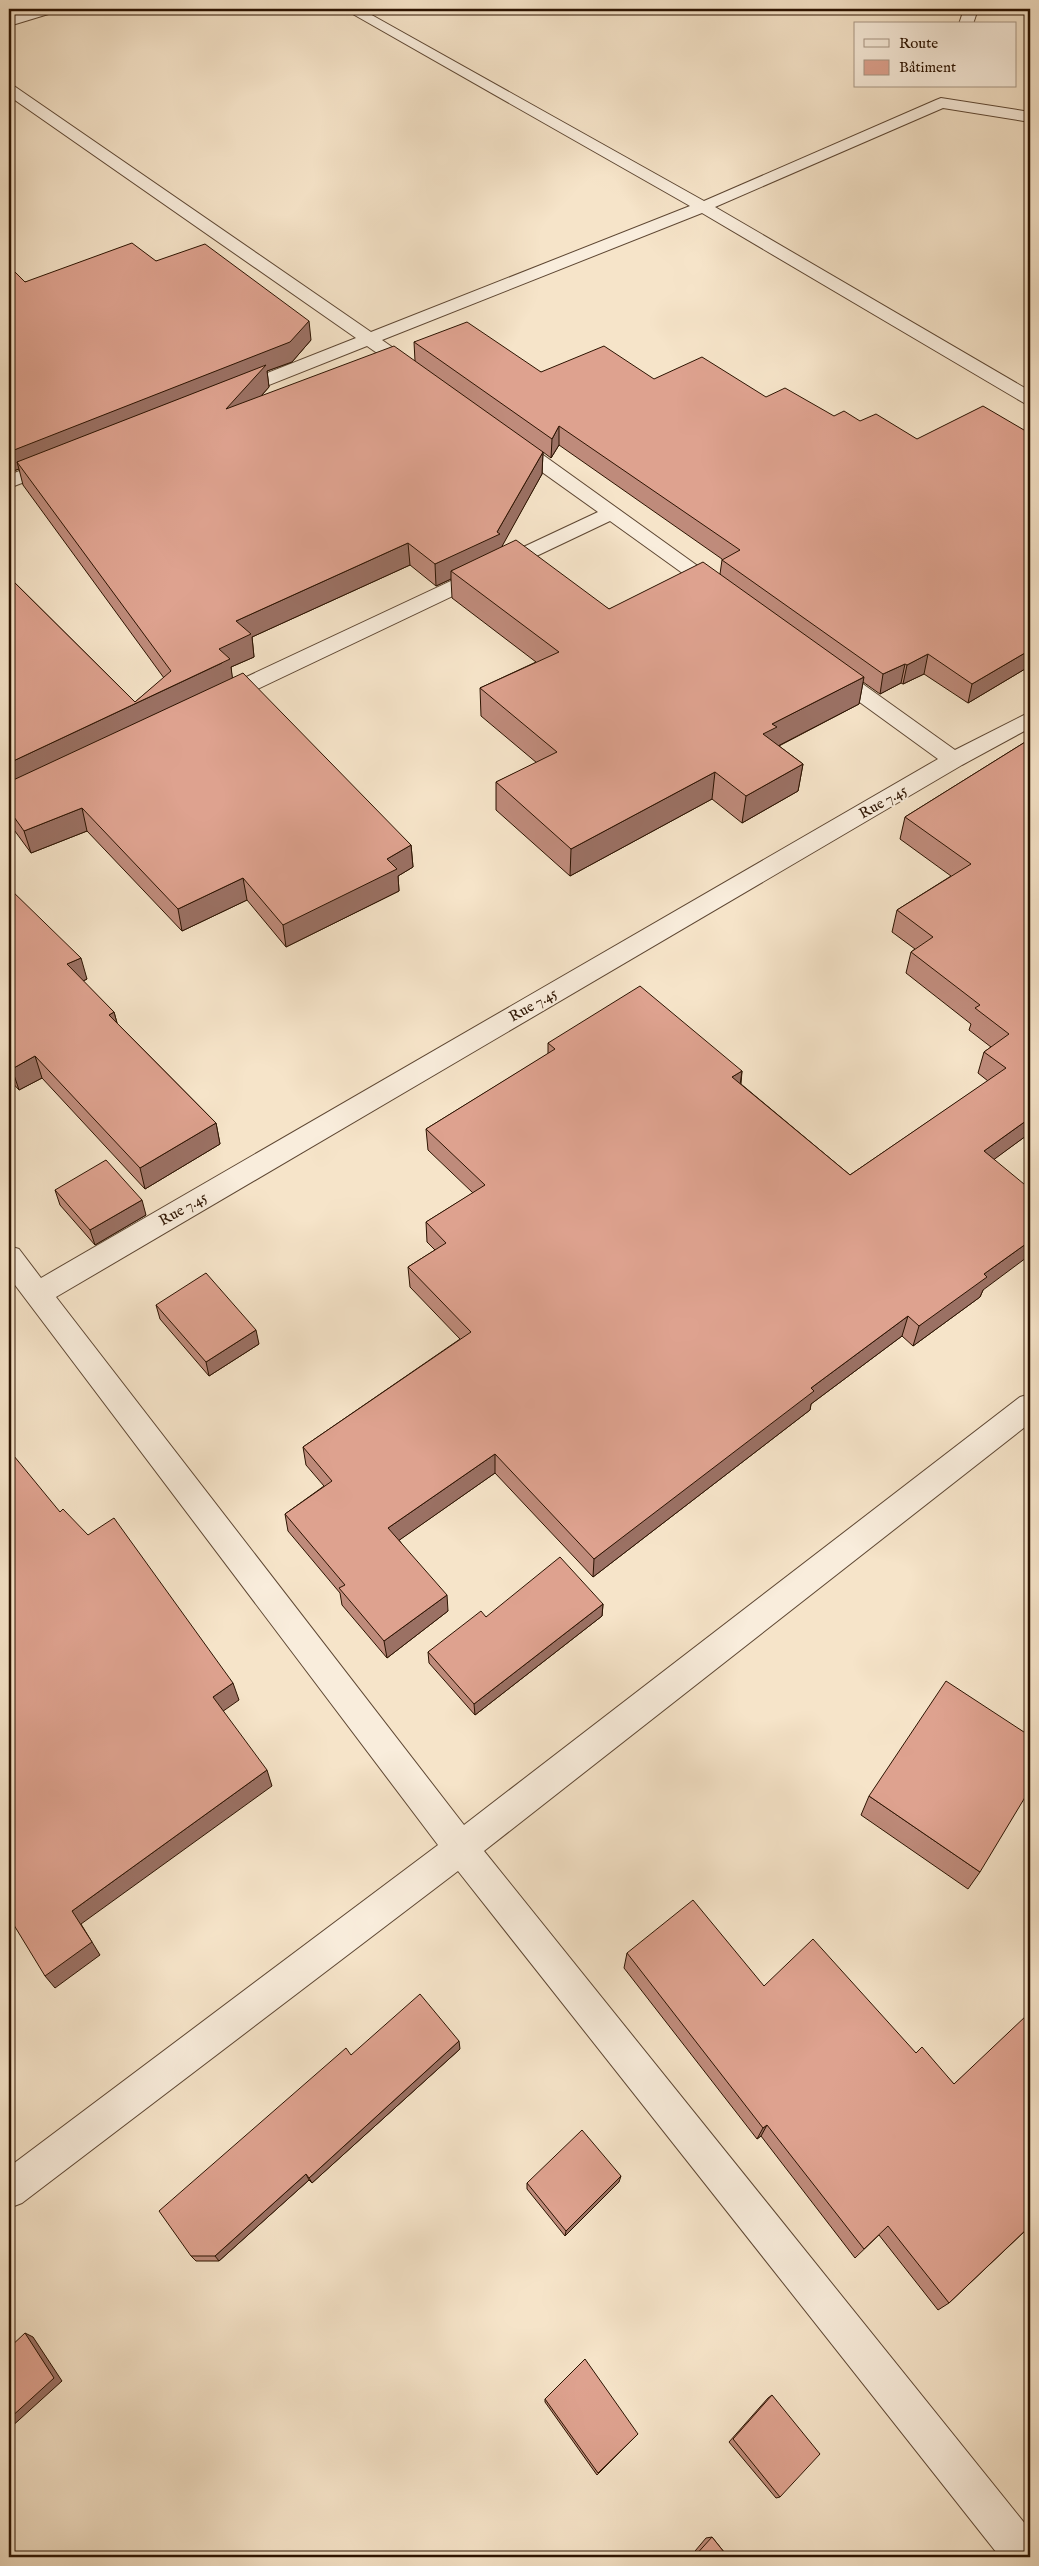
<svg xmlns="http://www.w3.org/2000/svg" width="1039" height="2566" font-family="'IM FELL English',serif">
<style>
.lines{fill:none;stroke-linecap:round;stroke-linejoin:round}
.minor-casing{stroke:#5e4733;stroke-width:2}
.minor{fill:#f9eddc;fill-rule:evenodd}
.wall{fill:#bf8b7b;stroke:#2c1301;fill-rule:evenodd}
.shaded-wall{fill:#9b7164;stroke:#2c1301}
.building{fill:#dea28f;stroke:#2c1301}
.labels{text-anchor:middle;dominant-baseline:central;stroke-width:4;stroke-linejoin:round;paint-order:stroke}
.street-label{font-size:15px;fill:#2c1301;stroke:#f9eddc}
</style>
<rect width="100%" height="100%" fill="#f6e4c9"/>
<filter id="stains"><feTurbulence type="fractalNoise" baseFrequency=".004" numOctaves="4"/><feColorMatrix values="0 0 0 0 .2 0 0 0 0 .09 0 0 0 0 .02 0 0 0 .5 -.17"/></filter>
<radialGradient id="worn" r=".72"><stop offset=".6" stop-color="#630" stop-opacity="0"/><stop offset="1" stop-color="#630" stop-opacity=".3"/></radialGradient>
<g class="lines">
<defs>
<g id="minor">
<path d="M36,9H57L55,12L9,26V17Z"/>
<path d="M344,9H361L704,201L936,100L941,98L1030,112V122L943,108L715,207L1030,391V404L1024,403L702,213L382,340L422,368L425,372L422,376H410L367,346L239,397H227L224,393L227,389L356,338L9,96V85L14,86L371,332L690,206Z"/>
<path d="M964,9H978L973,24H959Z"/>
<path d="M511,435L518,437L727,587L730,591L727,595H713L610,521L226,704L218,706L210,704L207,699L210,694L598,512L504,445L502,441L504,437Z"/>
<path d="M56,457L63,459L65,463L63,467L9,488V475Z"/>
<path d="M832,665L839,667L955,750L1030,712V728L962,765L56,1297L464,1825L1020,1397L1030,1394V1423L484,1851L1030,2530V2557H1000L458,1871L22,2203L9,2208V2167L438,1845L9,1277V1246L19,1249L41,1278L938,759L825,677L821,672L825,667Z"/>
</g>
</defs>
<use href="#minor" class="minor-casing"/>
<use href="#minor" class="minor"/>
</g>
<g class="wall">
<path d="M156,261L311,340L292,362L267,371L269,387L261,396L415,361L414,342L541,372L1030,666L968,703L924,674L903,684L901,683L880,694L863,682L859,704L779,746L803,764L798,791L742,823L712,799L570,876L496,810V782L537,763L481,716L480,688L536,662L452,598L451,579L436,586L410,565L252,637L254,657L231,667L232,678L411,845L413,867L398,876L399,891L286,947L247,900L182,931L87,831L31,853L9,823V577L135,702L164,678L23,485L19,469L13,471L9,466V266L25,282ZM559,445L722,559V560L720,574L609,609L501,547L542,474L543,452L551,458Z"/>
<path d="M1030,739V1133L994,1159L983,1290L980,1297L913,1346L902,1336L811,1404L810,1410L593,1577L495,1473L399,1540L448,1611L387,1658L342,1605L340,1593L288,1531L285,1514L324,1486L306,1465L303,1447L460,1339L410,1287L408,1267L435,1250L427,1242L426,1222L473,1193L428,1150L426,1129L548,1054V1043L742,1071L741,1084L850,1175L988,1081L978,1073L984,1052L991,1047L969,1030L971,1024L906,973L911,952L915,949L892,932L897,910L951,876L900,839L905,817Z"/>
<path d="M9,888L87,979L83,981L114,1012L117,1023L216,1123L220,1144L145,1189L42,1078L19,1090L9,1079Z"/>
<path d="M55,1190L146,1215L95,1245L60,1205Z"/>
<path d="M156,1305L259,1344L209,1376L160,1319Z"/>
<path d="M603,1604L602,1616L475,1715L429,1663L428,1652L486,1617Z"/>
<path d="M869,1796L980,1872L968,1889L861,1815Z"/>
<path d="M627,1953L764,1986L916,2053L954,2084L1030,2018V2240L1024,2232L949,2303L938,2310L879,2235L855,2258L761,2136L757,2139L624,1968Z"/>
<path d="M460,2049L312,2183L309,2180L219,2261H196L191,2256L351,2055Z"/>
<path d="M619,2182L565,2236L527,2189V2183Z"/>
<path d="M772,2395L780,2497L776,2498L729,2442L768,2398Z"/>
<path d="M545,2399L638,2434L597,2475L545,2402Z"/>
<path d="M712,2537L728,2557H690L706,2538Z"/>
</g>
<g class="shaded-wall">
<path d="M309,321L311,340L292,362L267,371L269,387L229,432L17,462L19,469L13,471L9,452Z"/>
<path d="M559,426V445L551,458L552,439Z"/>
<path d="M543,452L542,474L500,550L451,571V579L436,586L435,564L497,532Z"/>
<path d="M408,543L410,565L252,637L254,657L231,667L233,682L9,788V763L222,663L219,649L236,621Z"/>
<path d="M1030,650V666L968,703L972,684Z"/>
<path d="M928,654L924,674L903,684L907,665Z"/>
<path d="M905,664L901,683L880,694L883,674Z"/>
<path d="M864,677L859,704L774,748L763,734L772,724Z"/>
<path d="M803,764L798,791L742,823L746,796Z"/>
<path d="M715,772L712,799L570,876L571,849Z"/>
<path d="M82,808L87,831L31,853L24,831Z"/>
<path d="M411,845L413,867L398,876L399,891L286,947L283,925L387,859Z"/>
<path d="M243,878L247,900L182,931L178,909Z"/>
<path d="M81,958L87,979L73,986L67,964Z"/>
<path d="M114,1012L120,1034L109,1015Z"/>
<path d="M35,1056L42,1078L19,1090L12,1069Z"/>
<path d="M742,1071L739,1092L732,1077Z"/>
<path d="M1030,1118V1133L977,1172L984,1151Z"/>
<path d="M216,1123L220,1144L145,1189L140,1168Z"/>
<path d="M142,1200L146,1215L95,1245L90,1230Z"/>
<path d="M1030,1241V1255L983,1290L980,1297L913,1346L919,1326L984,1274Z"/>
<path d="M908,1316L902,1336L811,1404L810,1410L593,1577L594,1559L811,1388Z"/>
<path d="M256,1330L259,1344L209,1376L206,1362Z"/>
<path d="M495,1454V1473L391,1546L388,1528Z"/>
<path d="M447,1595L448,1611L387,1658L384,1641Z"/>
<path d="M603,1604L602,1616L475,1715L474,1704Z"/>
<path d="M233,1683L239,1700L219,1714L213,1697Z"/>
<path d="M267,1770L272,1786L81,1924L100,1955L55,1988L45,1976L72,1911Z"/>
<path d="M459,2041L460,2049L312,2183L309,2178Z"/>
<path d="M767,2125L761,2136L757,2139L763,2128Z"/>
<path d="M306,2174L309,2180L219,2261L215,2256Z"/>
<path d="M621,2176L619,2182L565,2236L566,2231Z"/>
<path d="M25,2333L33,2337L62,2381L9,2429V2419Z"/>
</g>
<g class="building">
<path d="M132,243L156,261L205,244L309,321L290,342L9,452V266L25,282Z"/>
<path d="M467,322L541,372L604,346L654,379L702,357L766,397L785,388L834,416L844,411L860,421L876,414L917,439L983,406L1024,430L1030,427V650L972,684L928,654L907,665L905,664L883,674L722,560L740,550L559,426L552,439L414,342Z"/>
<path d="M394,346L543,452L497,532L500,534L435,564L408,543L236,621L251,634L219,649L230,659L9,763V577L135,702L171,671L17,462L266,365L226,409Z"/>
<path d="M516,540L609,609L703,562L864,677L772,724L777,727L763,734L803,764L746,796L715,772L571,849L496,782L557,752L480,688L559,652L451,571Z"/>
<path d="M243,673L411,845L387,859L397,869L283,925L243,878L178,909L82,808L24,831L9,810V782Z"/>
<path d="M1030,739V1118L984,1151L1030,1189V1241L984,1274L987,1277L919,1326L908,1316L811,1388L814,1391L594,1559L495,1454L388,1528L447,1595L384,1641L339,1588L345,1585L285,1514L332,1481L303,1447L471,1332L408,1267L446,1243L426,1222L485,1185L426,1129L555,1049L548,1043L640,986L742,1071L732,1077L850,1175L1006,1068L984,1052L1009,1034L975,1008L980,1005L911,952L933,937L897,910L971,864L905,817Z"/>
<path d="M9,888L81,958L67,964L114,1012L109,1015L216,1123L140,1168L35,1056L12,1069L9,1066Z"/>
<path d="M106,1160L142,1200L90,1230L55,1190Z"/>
<path d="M206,1273L256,1330L206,1362L156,1305Z"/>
<path d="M9,1450L60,1512L63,1509L88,1535L114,1518L233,1683L213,1697L267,1770L72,1911L92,1942L45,1976L9,1917Z"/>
<path d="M560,1557L603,1604L474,1704L428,1652L481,1611L486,1617Z"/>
<path d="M946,1681L1030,1736V1789L980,1872L869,1796Z"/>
<path d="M693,1900L764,1986L813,1939L916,2053L922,2047L954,2084L1027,2015L1030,2018V2226L949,2303L888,2226L864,2249L767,2125L763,2128L627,1953Z"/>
<path d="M420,1994L459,2041L309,2178L306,2174L215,2256H191L159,2211L346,2048L351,2055Z"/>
<path d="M582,2130L621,2176L566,2231L527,2183Z"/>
<path d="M25,2333L54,2378L9,2419V2348Z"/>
<path d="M585,2359L638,2434L598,2473L545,2399Z"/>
<path d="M772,2395L820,2454L780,2497L733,2439Z"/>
<path d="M712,2537L728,2557H694Z"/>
</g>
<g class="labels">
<g class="street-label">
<text transform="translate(883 802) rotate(-30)">Rue 7.45</text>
<text transform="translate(533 1005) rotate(-30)">Rue 7.45</text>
<text transform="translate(183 1209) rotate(-30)">Rue 7.45</text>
</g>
</g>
<rect width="1039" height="2566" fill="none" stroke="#f6e4c9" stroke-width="30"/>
<rect x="10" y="10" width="1019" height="2546" fill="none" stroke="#2c1301" stroke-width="2.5"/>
<rect x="15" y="15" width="1009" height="2536" fill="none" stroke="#2c1301"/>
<rect x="854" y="22" width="162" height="65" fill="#f9eddc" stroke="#a79684"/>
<rect x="864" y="39" width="25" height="8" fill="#f9eddc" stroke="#a79684"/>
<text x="899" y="48" font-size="15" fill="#2c1301">Route</text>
<rect x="864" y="60" width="25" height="15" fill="#dea28f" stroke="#a79684"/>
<text x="899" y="72" font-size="15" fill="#2c1301">Bâtiment</text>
<rect width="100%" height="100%" filter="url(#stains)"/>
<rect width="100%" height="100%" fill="url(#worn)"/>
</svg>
